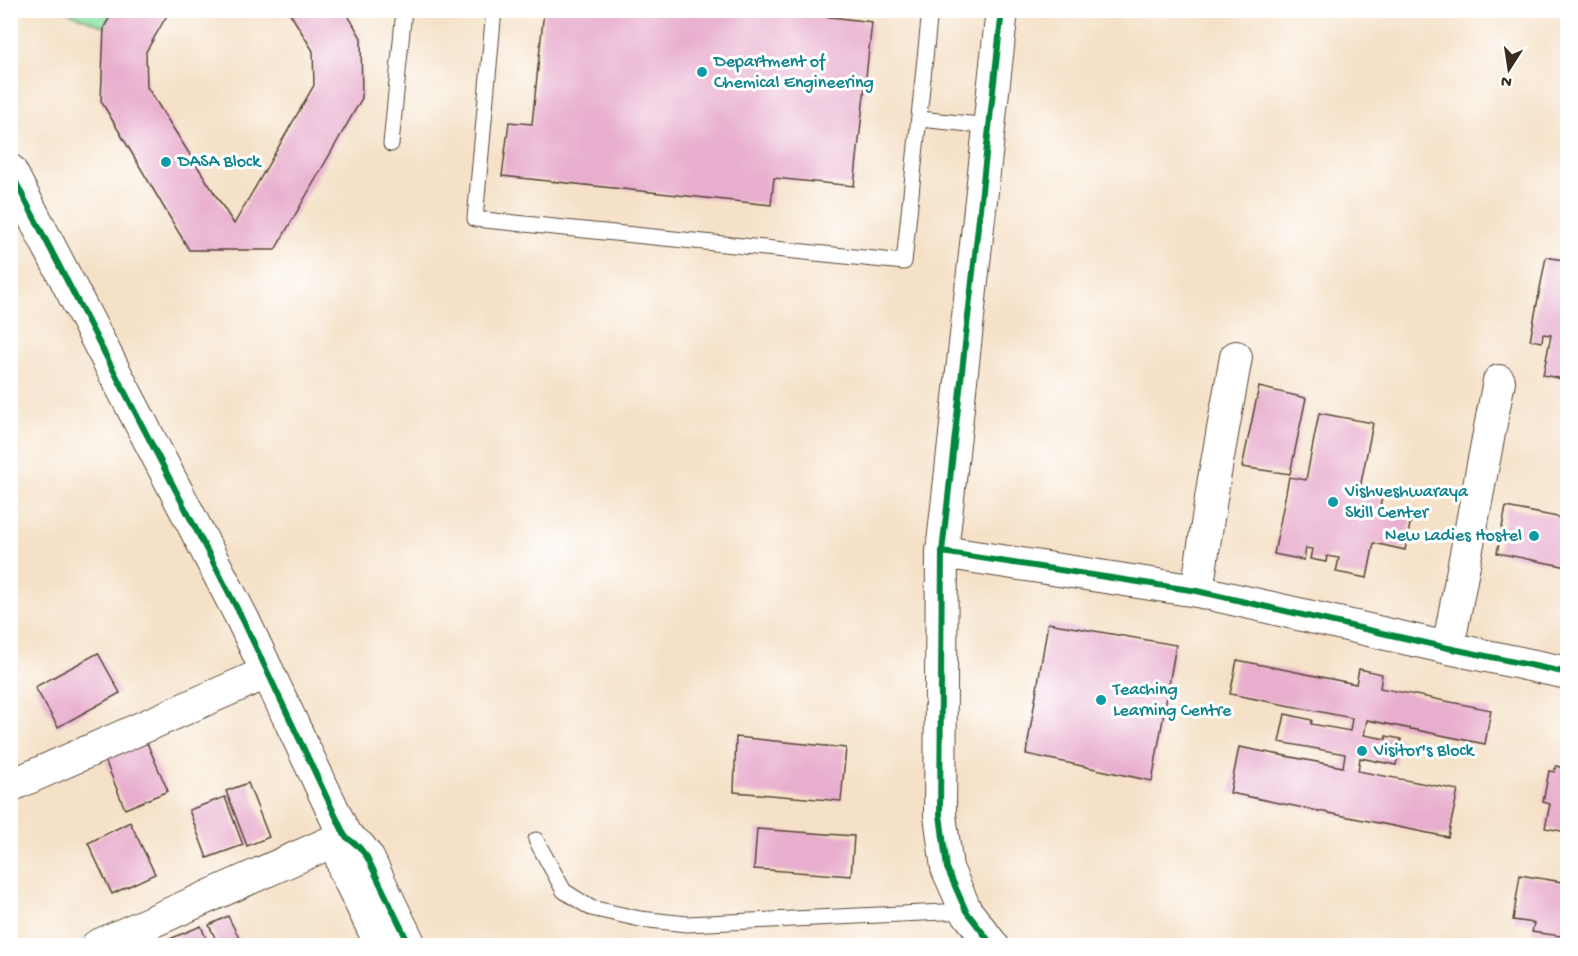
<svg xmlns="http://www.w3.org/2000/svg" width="1578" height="956" font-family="'Gochi Hand',sans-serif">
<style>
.green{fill:#89e1a6;stroke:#628662;stroke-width:1.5}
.building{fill:#e8aecd}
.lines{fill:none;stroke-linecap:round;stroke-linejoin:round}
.service-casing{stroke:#574537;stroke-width:17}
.minor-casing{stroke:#574537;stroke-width:34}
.tertiary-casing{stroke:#574537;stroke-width:35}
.service{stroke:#fff;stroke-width:15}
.minor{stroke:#fff;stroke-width:32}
.tertiary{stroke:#fff;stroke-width:33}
.cycleway-casing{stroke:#fff;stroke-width:10}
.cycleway{stroke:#00873e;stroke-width:6}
.culture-dot{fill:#0f9aa8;stroke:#fff;stroke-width:2}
.labels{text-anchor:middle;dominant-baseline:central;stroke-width:6;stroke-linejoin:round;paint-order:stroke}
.culture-label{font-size:18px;fill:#0d838f;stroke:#fff;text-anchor:start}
</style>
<rect width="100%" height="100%" fill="#fff"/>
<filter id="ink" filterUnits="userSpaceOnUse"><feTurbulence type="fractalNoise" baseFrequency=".0167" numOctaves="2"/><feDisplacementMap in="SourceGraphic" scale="12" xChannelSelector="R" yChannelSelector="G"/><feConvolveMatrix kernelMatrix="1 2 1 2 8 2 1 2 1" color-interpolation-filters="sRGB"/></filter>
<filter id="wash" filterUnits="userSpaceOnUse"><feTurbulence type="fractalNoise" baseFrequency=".008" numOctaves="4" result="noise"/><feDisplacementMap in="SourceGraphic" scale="24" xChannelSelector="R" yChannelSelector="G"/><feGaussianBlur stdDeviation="1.35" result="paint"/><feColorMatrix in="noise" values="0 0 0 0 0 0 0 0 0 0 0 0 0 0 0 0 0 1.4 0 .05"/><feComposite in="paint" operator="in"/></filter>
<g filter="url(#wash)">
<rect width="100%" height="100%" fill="#f5e1c7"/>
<path class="green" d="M65,11H114L104,27Z"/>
<g id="blocks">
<g class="building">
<path d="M114,10H170L146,52L147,87L234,224L314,85L313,51L288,10H345L361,38L362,98L275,250H189L101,101L104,27Z"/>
<path d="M544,10H790V12L872,22L854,186L774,178L771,205L502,176L509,122L532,124Z"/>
<path d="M1546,257L1568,261V380L1543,375L1551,335L1543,334L1542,342L1530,340Z"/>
<path d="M1259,387L1306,398L1290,474L1242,467Z"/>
<path d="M1319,413L1373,423L1360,488L1383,492L1379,512L1411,519L1405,550L1374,543L1367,578L1336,572L1339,558L1327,556L1326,562L1310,559L1312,549L1306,548L1304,560L1274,554L1289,477L1306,480Z"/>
<path d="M1506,507L1568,519V567L1497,553Z"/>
<path d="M1048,623L1176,645L1152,781L1026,754Z"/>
<path d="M98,653L120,693L58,727L35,687Z"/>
<path d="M1237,660L1356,684L1359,669L1382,674L1380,688L1491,710L1485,744L1367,720L1364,735L1386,739V736L1401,739L1396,765L1360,758L1358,771L1458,790L1448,837L1230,793L1239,747L1343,767L1345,754L1279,742L1285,714L1312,720L1311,724L1350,731L1352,718L1230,694Z"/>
<path d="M736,737L846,748L841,801L734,792Z"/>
<path d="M147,743L168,791L125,809L105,760Z"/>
<path d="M1556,766L1568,769V825L1566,832L1545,828L1550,804L1543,802L1549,771L1554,772Z"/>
<path d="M248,783L269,837L247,846L226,791Z"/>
<path d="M225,797L243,845L207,858L189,810Z"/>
<path d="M130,822L155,874L112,894L88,843Z"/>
<path d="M757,829L854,836L851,876L754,869Z"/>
<path d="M1520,875L1568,883V937L1532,932L1534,923L1513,920Z"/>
<path d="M228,916L243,946H219L209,925Z"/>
<path d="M201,926L209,946H167L165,941Z"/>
</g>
</g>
</g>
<g filter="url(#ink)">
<use href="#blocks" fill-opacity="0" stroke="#574537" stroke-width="1.5"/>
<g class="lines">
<defs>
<g id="service">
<path d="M494,10L475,219L904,262L930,10"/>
<path d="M919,119L990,126"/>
<path d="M391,144L404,10"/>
<path d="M536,840L564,891L591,908L640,919L687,924L966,911"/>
</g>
<g id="minor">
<path d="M942,552L1197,591L1448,648L1568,673"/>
<path d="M1197,591L1214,479L1236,357"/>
<path d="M1448,648L1499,381"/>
<path d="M10,786L268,672"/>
<path d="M97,946L345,836"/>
<path d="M993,946L966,911L947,868L940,815L942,552L1002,10"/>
</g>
<g id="tertiary">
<path d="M10,171L242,618L345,836L359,847L367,857L410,946"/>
<path d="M345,836L341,855L345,870L382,946"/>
</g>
</defs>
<use href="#service" class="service-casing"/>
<use href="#minor" class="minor-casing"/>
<use href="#tertiary" class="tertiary-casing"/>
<use href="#service" class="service"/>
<use href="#minor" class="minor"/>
<use href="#tertiary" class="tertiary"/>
<defs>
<g id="cycleway">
<path d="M10,171L242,618L345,836L359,847L367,857L410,946"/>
<path d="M942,552L1197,591L1448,648L1568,673"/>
<path d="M993,946L966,911L947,868L940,815L942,552L1002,10"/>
</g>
</defs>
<use href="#cycleway" class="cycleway-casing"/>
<use href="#cycleway" class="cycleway"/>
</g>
</g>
<g class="culture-dot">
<circle cx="702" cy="72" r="6"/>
<circle cx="166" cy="162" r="6"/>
<circle cx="1333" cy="502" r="6"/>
<circle cx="1534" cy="536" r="6"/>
<circle cx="1101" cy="700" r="6"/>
<circle cx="1362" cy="751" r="6"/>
</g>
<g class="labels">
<g class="culture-label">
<text x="714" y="62">Department of<tspan x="714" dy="21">Chemical Engineering</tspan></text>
<text x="178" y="162">DASA Block</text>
<text x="1345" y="492">Vishveshwaraya<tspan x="1345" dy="21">Skill Center</tspan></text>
<text x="1522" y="536" text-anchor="end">New Ladies Hostel</text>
<text x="1113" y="690">Teaching<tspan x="1113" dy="21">Learning Centre</tspan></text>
<text x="1374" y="751">Visitor's Block</text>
</g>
</g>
<rect width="1578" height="956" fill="none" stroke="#fff" stroke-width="36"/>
<g transform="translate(1509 69) rotate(192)" stroke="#ffffff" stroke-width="4.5" paint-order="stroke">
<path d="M0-4.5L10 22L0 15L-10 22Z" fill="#3b2a1e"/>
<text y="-9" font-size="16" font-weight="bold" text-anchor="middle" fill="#3b2a1e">N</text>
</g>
</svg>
